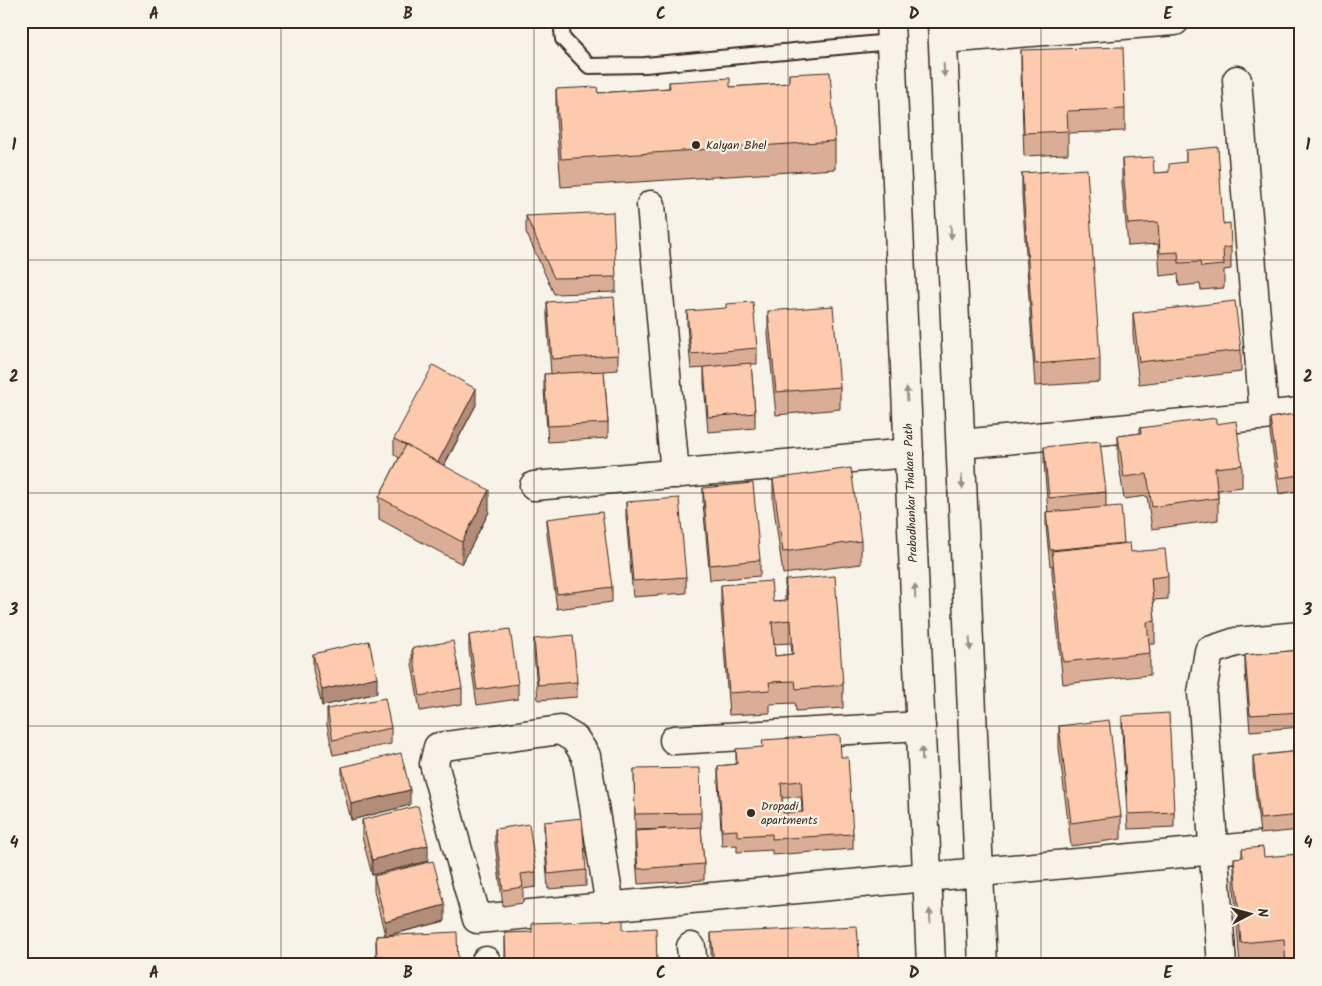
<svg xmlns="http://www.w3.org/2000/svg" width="1322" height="986" font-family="Kalam,sans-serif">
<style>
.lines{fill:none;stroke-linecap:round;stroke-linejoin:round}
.lane-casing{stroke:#3b2a1e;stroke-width:18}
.street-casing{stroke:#3b2a1e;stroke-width:31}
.secondary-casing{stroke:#3b2a1e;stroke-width:31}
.lane{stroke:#f7f3e8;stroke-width:14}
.street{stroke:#f7f3e8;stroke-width:28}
.secondary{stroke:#f7f3e8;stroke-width:28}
.wall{fill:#daae96;stroke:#3b2a1e;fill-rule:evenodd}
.shaded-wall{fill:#b18d7a;stroke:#3b2a1e}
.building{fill:#fdcaae;stroke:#3b2a1e;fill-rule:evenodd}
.oneway{fill:#998e83}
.grid{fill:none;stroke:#3b2a1e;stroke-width:1;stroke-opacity:0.55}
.poi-dot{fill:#3b2a1e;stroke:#f7f3e8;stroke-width:2}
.labels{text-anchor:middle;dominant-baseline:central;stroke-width:4.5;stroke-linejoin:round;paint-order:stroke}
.poi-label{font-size:12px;fill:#3b2a1e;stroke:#f7f3e8;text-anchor:start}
.street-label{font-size:12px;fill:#3b2a1e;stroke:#f7f3e8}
.neatline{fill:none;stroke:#3b2a1e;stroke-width:2}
.grid-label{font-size:16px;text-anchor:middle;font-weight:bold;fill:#3b2a1e}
</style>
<rect width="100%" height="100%" fill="#f7f3e8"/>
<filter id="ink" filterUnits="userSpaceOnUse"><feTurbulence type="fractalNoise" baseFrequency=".02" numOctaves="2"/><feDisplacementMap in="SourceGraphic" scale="10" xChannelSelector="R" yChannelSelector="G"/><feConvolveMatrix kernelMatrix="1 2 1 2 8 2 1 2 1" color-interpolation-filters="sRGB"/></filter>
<g filter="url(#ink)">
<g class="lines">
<defs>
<path id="lane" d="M561,21L563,39L589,66L645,65L891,42"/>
<g id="street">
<path d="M943,39L1175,21"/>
<path d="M1237,80L1264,416"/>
<path d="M651,205L675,474"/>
<path d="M961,444L1301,412"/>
<path d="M534,486L909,453"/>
<path d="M674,740L921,726"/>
<path d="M610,906L586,756L575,739L560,730L438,747L434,764L477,919L1301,842"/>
<path d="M691,947L693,965"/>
<path d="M486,961L487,965"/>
<path d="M1222,965L1202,693L1209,651L1236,642L1301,636"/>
</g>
<g id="secondary">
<path d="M890,21L931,965"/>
<path d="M942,21L983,965"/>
</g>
</defs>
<use href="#lane" class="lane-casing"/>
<use href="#street" class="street-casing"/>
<use href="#secondary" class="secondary-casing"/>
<use href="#lane" class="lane"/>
<use href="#street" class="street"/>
<use href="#secondary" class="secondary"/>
</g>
<g class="wall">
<path d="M1021,50L1125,109V131L1068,133V154L1024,156L1021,72Z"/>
<path d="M789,74L835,141V169L561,187L556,118V89L598,93L669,88V82L730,87L789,83Z"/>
<path d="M1186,150L1223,224L1231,247V269L1224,270V288L1201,290L1200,284L1179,286L1178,274L1160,276L1158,244L1128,246L1122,182V159L1154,173L1169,172L1186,163Z"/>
<path d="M1022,173L1100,359V382L1035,386L1022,195Z"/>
<path d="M526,216L616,277V292L554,294L526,232Z"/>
<path d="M547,302L618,355V370L604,371L608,423V438L548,442L544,390V374H551L547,317Z"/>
<path d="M687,311L757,348V364H751L755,413V428L708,432L704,383V368L691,369L687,326Z"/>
<path d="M768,311L840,387V409L776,415L768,334Z"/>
<path d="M1133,313L1241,350V372L1139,384L1133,335Z"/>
<path d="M476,405L444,466L489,512L462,564L379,519V497L399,458L394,454V439Z"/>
<path d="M1301,413V490L1279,494L1270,433V418Z"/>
<path d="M1216,424L1242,465V487L1218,490V520L1152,529L1147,496L1124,499L1118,458V436L1140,433V428Z"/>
<path d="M1044,447L1106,492V507L1124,543L1131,552L1168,576V599L1153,600L1155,621V644H1149L1150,653V675L1063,684L1052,573V565L1050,566L1046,527V512H1048L1044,462Z"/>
<path d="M773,479L861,541V564L783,574L773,501Z"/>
<path d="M703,488L760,560V576L710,580L703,503Z"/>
<path d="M626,502L686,577V593L633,597L626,517Z"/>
<path d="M547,519L612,587V602L557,609L547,534Z"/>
<path d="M785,580L843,685V708L796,711L795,703L770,704V713L729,715L721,607V585L773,602L785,601ZM791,643L792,654L775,656L774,644Z"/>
<path d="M469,635L518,684V699L477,705L469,650Z"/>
<path d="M534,639L577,682V697L538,700L534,654Z"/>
<path d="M412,648L462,688V704L420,711L412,664Z"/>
<path d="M1301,650V727L1250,731L1245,670V655Z"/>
<path d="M313,654L377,693L322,706L313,670Z"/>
<path d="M327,709L391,728V744L333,755L327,724Z"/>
<path d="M1122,716L1174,812V827L1128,829L1122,731Z"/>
<path d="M1059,726L1121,816V839L1071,846L1059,748Z"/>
<path d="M736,749L841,757L853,834V849L772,855V850L737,852V845L722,846L718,781V766L736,764ZM801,797L802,812L783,813L782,798Z"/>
<path d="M1301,751V830L1260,834L1253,771V756Z"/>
<path d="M342,767L410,805L351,820L342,783Z"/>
<path d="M634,769L701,813V828L704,864V880L638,884L635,847V831L666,829L635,830Z"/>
<path d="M362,820L428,861L372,875L362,836Z"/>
<path d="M544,822L586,870V886L548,889L544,837Z"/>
<path d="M495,829L536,872V887L523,889V903L503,906L495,844Z"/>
<path d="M1242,849L1264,857L1301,965H1240L1234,887V858H1242Z"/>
<path d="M374,876L445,921L390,935L458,965H376V936L385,935L374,891Z"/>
<path d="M623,930L657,965H505V933Z"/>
<path d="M711,933L860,965H712L711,955Z"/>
</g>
<g class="shaded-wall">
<path d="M476,389V405L437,478V463Z"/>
<path d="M489,490V512L462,564V542Z"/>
<path d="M377,677V693L322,706V690Z"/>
<path d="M410,790V805L351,820V804Z"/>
<path d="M428,845V861L372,875V860Z"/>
<path d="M445,905V921L385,936V921Z"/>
</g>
<g class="building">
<path d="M1123,47L1125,109L1067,111L1068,131L1024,133L1021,50Z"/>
<path d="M830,72L835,141L561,159L556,89L597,87L598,93L670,88L669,82L730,78V87L789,83V74Z"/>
<path d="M1218,147L1223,224L1230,223L1231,247L1223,248L1224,265L1201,267L1200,262L1179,263L1178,252L1160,253L1158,222L1128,224L1122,159L1153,157L1154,173L1169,172V164L1186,162V150Z"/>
<path d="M1087,169L1100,359L1035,364L1022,173Z"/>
<path d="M613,212L616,277L554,278L526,216Z"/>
<path d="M614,297L618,355L552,359L547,302Z"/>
<path d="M1235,301L1241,350L1139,362L1133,313Z"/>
<path d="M753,302L757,348L691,354L687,311L726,308V304Z"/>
<path d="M833,306L840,387L776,392L768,311Z"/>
<path d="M751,363L755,413L708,417L704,367Z"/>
<path d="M433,365L476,389L438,462L394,439Z"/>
<path d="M604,371L608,423L548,426L544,374Z"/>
<path d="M1301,413V475L1279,478L1270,418Z"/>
<path d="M1216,418V424L1236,421L1242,465L1215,468L1218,498L1152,507L1147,474L1124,477L1118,436L1141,433L1140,428Z"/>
<path d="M1100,441L1106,492L1049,498L1044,447Z"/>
<path d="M406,445L489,490L462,542L379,497Z"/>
<path d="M851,468L861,541L783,552L773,479Z"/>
<path d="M753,483L760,560L710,565L703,488Z"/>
<path d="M679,498L686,577L633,581L626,502Z"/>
<path d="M1121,506L1124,543L1050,550L1046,512Z"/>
<path d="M602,512L612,587L557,594L547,519Z"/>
<path d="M1130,543L1131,552L1165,549L1168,576L1151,578L1155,621L1147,622L1150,653L1063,662L1052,551Z"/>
<path d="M835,576L843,685L796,689L795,681L769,682L770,690L729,693L721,585L771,581L773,602L787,601L785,580ZM791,620L793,654L775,656L772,622Z"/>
<path d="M510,629L518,684L477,690L469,635Z"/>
<path d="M573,635L577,682L538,685L534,639Z"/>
<path d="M369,641L377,677L322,690L313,654Z"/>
<path d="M453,641L462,688L420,696L412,648Z"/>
<path d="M1301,650V712L1250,715L1245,655Z"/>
<path d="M385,698L391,728L333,740L327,709Z"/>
<path d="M1169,713L1174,812L1128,814L1122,716Z"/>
<path d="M1109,720L1121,816L1071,823L1059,726Z"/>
<path d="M840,735L841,757H848L853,834L772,839V834L737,836V830L722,831L718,766L737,764L736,749L763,747L762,740ZM801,781L803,812L783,813L781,783Z"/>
<path d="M1301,751V815L1260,819L1253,756Z"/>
<path d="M401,753L410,790L351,804L342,767Z"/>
<path d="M700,768L701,813L635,814L634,769Z"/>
<path d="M418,806L428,845L372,860L362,820Z"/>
<path d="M582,818L586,870L548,874L544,822Z"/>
<path d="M529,824L536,872L521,874L523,887L503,890L495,829Z"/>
<path d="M701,827L704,864L638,869L635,831Z"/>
<path d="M1263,847L1264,857L1299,854L1301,875V965H1286L1284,939L1241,943L1234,858L1243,857L1242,849Z"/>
<path d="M433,861L445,905L385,921L374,876Z"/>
<path d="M623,920V930L656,928L657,965H506L505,933L532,932V923Z"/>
<path d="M857,926L860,965H714L711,933Z"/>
<path d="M457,932L458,965H386V956H377L376,936Z"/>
</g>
<defs><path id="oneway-solid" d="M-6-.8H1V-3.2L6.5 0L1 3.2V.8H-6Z" transform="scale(1.25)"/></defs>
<g class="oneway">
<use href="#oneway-solid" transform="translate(944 70) rotate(87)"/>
<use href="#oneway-solid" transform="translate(951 232) rotate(87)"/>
<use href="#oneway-solid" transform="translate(907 394) rotate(-93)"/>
<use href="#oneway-solid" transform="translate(962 482) rotate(87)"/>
<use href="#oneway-solid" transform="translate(915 591) rotate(-92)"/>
<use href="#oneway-solid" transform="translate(970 644) rotate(87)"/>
<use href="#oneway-solid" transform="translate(922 754) rotate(-92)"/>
<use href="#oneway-solid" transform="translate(930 916) rotate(-94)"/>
</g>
</g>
<path class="grid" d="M281,21V965M534,21V965M788,21V965M1041,21V965M21,260H1301M21,493H1301M21,726H1301"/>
<g class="poi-dot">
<circle cx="696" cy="145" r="5"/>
<circle cx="751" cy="813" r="5"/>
</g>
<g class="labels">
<g class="poi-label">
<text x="706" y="145">Kalyan Bhel</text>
<text x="761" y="806">Dropadi<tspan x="761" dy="14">apartments</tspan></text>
</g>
<g class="street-label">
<text transform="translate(911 493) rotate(-92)">Prabodhankar Thakare Path</text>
</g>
</g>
<rect width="1322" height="986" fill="none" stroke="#f7f3e8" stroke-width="55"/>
<g transform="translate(1250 914) rotate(84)" stroke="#f7f3e8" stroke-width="4" paint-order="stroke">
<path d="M0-4L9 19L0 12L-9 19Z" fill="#3b2a1e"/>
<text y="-8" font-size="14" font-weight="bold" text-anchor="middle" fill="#3b2a1e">N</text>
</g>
<rect x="28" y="28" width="1266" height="930" class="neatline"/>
<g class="grid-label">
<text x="154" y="19">A</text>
<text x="408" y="19">B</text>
<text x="661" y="19">C</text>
<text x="914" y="19">D</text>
<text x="1168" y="19">E</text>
<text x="14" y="150">1</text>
<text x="1308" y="150">1</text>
<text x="14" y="382">2</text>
<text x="1308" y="382">2</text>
<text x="14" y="615">3</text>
<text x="1308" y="615">3</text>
<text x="14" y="848">4</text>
<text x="1308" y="848">4</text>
<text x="154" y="978">A</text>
<text x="408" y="978">B</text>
<text x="661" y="978">C</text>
<text x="914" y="978">D</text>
<text x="1168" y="978">E</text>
</g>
</svg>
